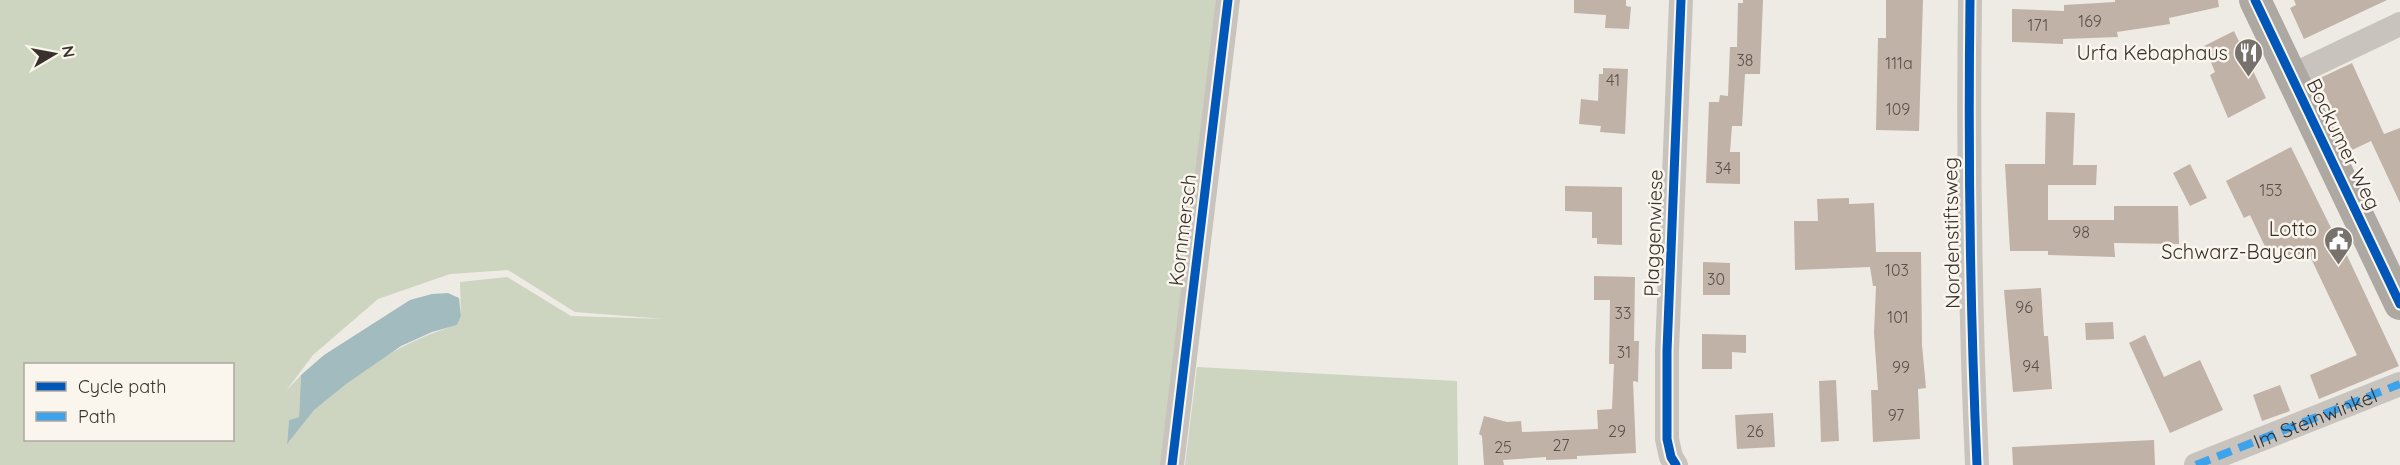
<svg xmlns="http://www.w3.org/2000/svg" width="2400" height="465" font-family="Quicksand,sans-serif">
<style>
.green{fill:#cdd4c0;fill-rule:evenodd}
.water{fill:#a2bbbe}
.building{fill:#c1b2a7}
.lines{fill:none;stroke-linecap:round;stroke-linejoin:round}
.minor{stroke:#c8c3bd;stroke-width:24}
.major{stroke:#ada8a2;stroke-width:32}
.quiet{stroke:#3fa3eb;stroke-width:8;stroke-dasharray:15 8;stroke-linecap:butt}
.cycleway-casing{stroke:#faf6ee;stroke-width:13}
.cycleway{stroke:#0057b8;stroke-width:9}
.labels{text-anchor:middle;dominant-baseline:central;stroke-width:5;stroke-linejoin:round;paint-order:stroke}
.number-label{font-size:16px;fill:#5b514a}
.poi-label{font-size:20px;fill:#39312b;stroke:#faf6ee;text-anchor:end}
.street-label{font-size:20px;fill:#39312b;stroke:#faf6ee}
</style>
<rect width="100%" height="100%" fill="#eeebe5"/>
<g class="green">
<path d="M0,0H1217L1161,465H0ZM508,270L575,312L664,319L571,316L507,277L460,282L461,316L457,325C410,338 348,374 313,410C304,420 296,433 287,443L289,420L299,417L301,375L286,391L313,355L378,299L450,274ZM26,364H232V440H26Z"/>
<path d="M1197,367L1457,381L1458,465H1185Z"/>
</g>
<path class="water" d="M448,293L459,298L461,316L457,325L432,332L401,346L346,384L314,410L287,444L289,420L299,417L301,375L324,355L410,300L432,294Z"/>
<g class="building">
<path d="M1574,0H1626V6L1631,7L1629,29L1605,28L1606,15L1574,13Z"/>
<path d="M1743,0H1763L1760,74H1745L1742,126H1732L1730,152H1740V184L1706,183L1709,102H1719L1720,95L1728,96L1730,47H1737L1738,3H1743Z"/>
<path d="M1886,0H1923L1919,131L1876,130L1878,38H1886Z"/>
<path d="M2115,0H2218L2219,7L2169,18L2170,24L2117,32L2118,37L2063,39V44L2012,42V9L2064,11V5L2115,2Z"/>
<path d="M2294,0H2387L2304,39L2290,8L2296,5Z"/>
<path d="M2234,31L2266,98L2228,118L2210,75L2215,72L2204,46Z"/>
<path d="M2352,63L2384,134L2400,128V203L2371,141L2352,150L2318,79Z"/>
<path d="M1603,68L1628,69L1625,134L1600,132L1601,126L1579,124L1581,99L1598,101L1599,74H1603Z"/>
<path d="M2046,112L2075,113L2073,165H2097L2096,185H2048V220H2114V206H2178L2179,244L2114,243L2115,257L2048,255V251H2010L2005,164H2045Z"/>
<path d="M2291,147L2342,250L2344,249L2399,366L2319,399L2310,375L2357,355L2307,250L2296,256L2295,252L2285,258L2279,247L2268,253L2250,215L2244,218L2226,181Z"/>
<path d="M2190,164L2207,198L2190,206L2173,173Z"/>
<path d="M1565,186L1622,187V245L1597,244V238H1592V212L1565,211Z"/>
<path d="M1849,198V204L1874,203L1876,252H1921L1922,345L1926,388L1918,389L1920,439L1873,442L1871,390H1878L1874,333L1876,286H1873L1870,267L1795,270L1794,221H1818L1817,199Z"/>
<path d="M1703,262L1730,263V295H1703Z"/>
<path d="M1594,276L1635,277L1634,341H1639L1638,382L1633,381L1636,453L1577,456V459L1546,460V457L1503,460L1504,465H1484L1482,436L1479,434L1484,416L1507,422L1521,421L1522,432L1598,429L1597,410L1612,409L1614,364H1609L1610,300H1594Z"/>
<path d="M2041,288L2044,336H2048L2052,389L2013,392L2004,290Z"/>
<path d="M2113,322L2114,339L2086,340L2085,323Z"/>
<path d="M1702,334L1746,335V353L1732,352V369H1702Z"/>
<path d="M2145,335L2164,377L2200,360L2223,410L2170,433L2129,343Z"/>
<path d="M1836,380L1839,441L1821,442L1819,381Z"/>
<path d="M2280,385L2290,411L2262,421L2253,395Z"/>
<path d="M1773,413L1775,447L1737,449L1735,415Z"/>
<path d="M2154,440L2155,465H2013L2012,447Z"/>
</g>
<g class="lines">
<g class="minor">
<path d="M1970,0C1968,155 1970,310 1977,465"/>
<path d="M2291,76L2400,24"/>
<path d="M1172,465L1228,0"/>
<path d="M1676,465L1671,457L1667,439V351L1681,0"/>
<path id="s1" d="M2196,465L2400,384"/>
</g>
<path class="major" d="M2255,0L2400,304"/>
<path class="quiet" d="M2196,465L2400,384"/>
<defs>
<g id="cycleway">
<path d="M1970,0C1968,155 1970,310 1977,465"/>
<path d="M2255,0L2400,304"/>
<path d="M1172,465L1228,0"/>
<path d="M1676,465L1671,457L1667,439V351L1681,0"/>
</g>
</defs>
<use href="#cycleway" class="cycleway-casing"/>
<use href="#cycleway" class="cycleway"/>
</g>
<defs>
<symbol id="restaurant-pin" viewBox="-11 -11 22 30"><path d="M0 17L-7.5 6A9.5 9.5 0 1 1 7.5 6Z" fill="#78726c" stroke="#faf6ee"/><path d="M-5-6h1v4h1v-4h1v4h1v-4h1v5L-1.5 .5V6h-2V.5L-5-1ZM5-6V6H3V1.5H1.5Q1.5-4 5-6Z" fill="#fff"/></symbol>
<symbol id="civic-pin" viewBox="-11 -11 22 30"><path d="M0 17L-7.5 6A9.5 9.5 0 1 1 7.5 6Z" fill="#78726c" stroke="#faf6ee"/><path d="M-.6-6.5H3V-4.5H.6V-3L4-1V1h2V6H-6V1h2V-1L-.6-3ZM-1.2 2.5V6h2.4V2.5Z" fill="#fff"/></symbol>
</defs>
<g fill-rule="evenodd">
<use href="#restaurant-pin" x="2232" y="36" width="33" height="45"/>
<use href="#civic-pin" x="2322" y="224" width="33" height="45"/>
</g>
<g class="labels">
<g class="number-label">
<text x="2090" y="21">169</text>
<text x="2038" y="25">171</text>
<text x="1745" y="60">38</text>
<text x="1899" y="63">111a</text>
<text x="1613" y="80">41</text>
<text x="1898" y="109">109</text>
<text x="1723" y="168">34</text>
<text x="2271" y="190">153</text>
<text x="2081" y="232">98</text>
<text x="1897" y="270">103</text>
<text x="1716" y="279">30</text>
<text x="2024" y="307">96</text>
<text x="1623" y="313">33</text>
<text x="1898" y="317">101</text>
<text x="1624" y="352">31</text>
<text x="2031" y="366">94</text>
<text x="1901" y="367">99</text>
<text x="1896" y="415">97</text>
<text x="1617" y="431">29</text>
<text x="1755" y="431">26</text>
<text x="1561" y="445">27</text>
<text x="1503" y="447">25</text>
</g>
<g class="poi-label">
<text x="2228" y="52">Urfa Kebaphaus</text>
<text x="2317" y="228">Lotto<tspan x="2317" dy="23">Schwarz-Baycan</tspan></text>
</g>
<g class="street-label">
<text transform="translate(2344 144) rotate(64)">Bockumer Weg</text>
<text transform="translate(1182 230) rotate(-83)">Kornmersch</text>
<text transform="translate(1653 233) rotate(-88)">Plaggenwiese</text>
<text transform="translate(1951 233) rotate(-91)">Nordenstiftsweg</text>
<text stroke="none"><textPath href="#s1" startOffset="128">Im Steinwinkel</textPath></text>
</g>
</g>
<rect x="24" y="363" width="210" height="78" fill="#faf6ee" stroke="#ada7a0" stroke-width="1.5"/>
<rect x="36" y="382" width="30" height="9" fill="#0057b8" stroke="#ada7a0" stroke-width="1.5"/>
<text x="78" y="393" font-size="18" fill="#39312b">Cycle path</text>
<rect x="36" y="412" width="30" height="9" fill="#3fa3eb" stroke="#ada7a0" stroke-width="1.5"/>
<text x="78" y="423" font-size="18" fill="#39312b">Path</text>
<g transform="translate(54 54) rotate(80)" stroke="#faf6ee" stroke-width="4.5" paint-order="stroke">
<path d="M0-4.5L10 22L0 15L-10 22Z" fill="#39312b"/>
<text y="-9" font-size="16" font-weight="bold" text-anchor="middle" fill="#39312b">N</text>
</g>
</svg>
